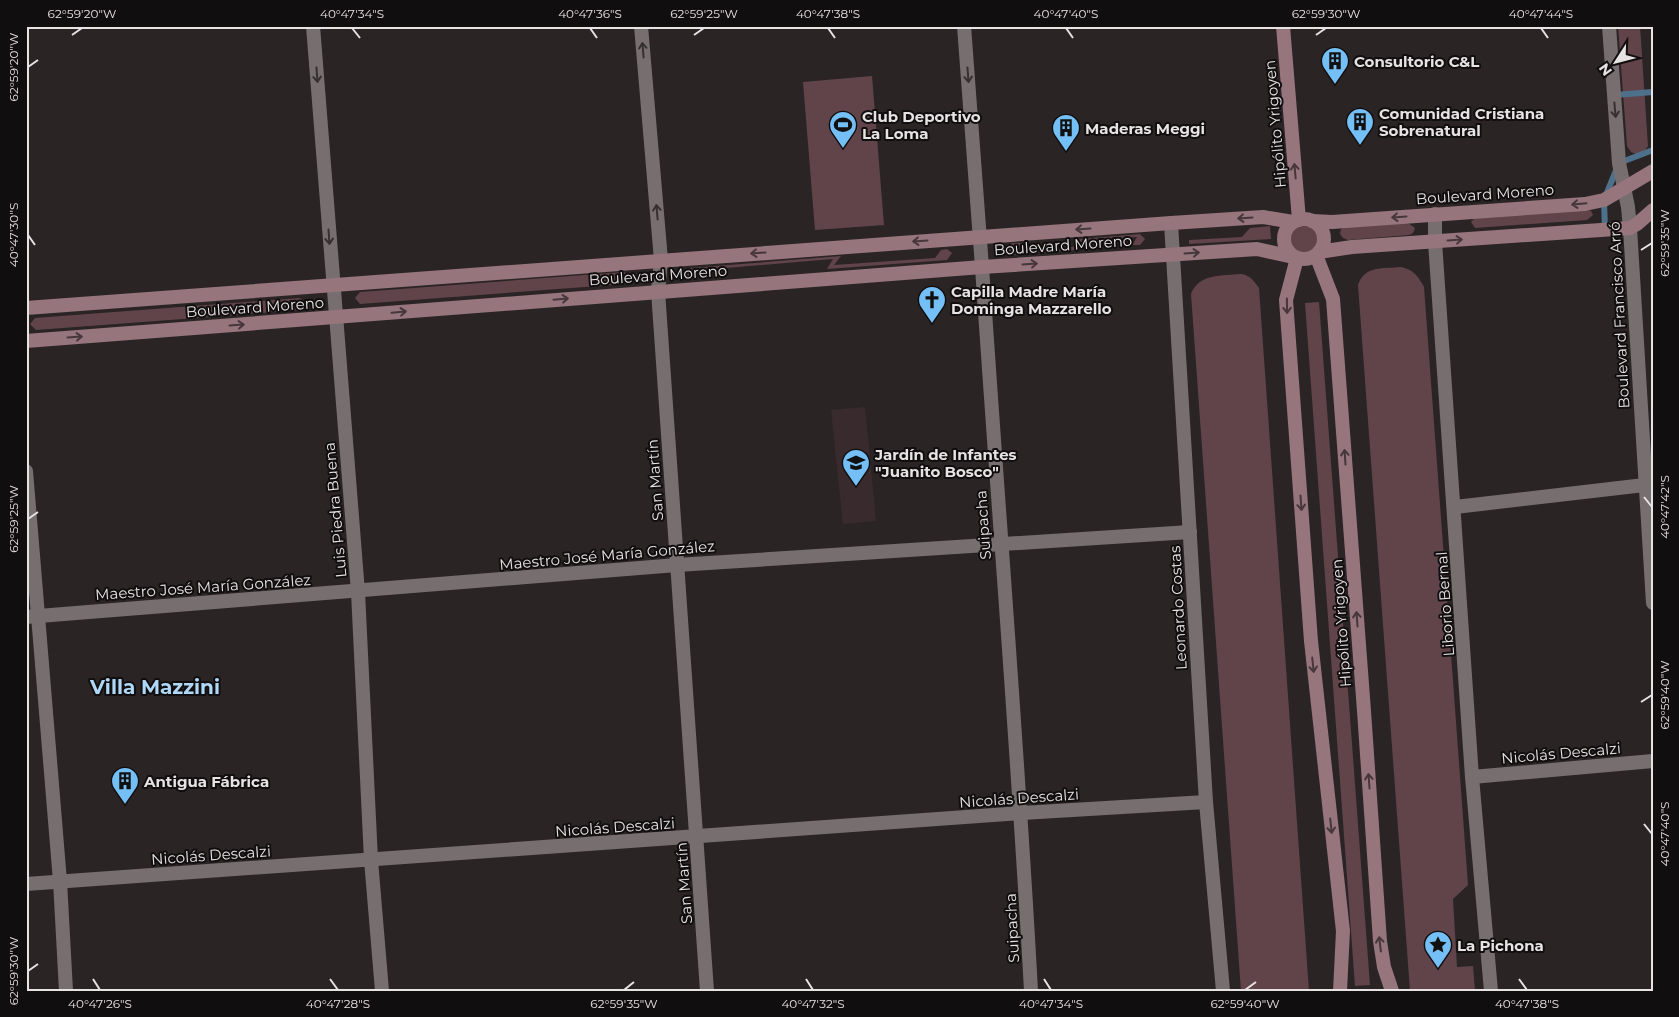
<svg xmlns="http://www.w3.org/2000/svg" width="1679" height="1017" font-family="Montserrat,sans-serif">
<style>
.built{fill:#392b2d}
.green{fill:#604449}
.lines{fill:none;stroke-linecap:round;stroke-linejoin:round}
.stream{stroke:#4d718b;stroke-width:6}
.minor{stroke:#776e70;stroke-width:14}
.tertiary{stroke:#776e70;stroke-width:14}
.secondary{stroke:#96757c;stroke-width:14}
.oneway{stroke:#353031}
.oneway2{stroke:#46373b}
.ticks{fill:none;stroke:#e7e2e3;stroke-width:2}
.labels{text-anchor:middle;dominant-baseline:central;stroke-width:4;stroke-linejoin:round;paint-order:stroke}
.poi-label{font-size:15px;font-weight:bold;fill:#e7e2e3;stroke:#110e0f;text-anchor:start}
.street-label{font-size:15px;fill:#e7e2e3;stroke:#110e0f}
.district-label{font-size:20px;font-weight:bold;fill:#afd8f6;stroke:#110e0f}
.neatline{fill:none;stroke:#e7e2e3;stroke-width:2}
.ticks-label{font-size:12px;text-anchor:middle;fill:#e7e2e3}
</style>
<rect width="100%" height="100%" fill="#2b2425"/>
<path class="built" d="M865,407L876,521L843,524L831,410Z"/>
<g class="green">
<path d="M1618,26H1640L1648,146L1644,152L1638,155L1631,152L1627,146Z"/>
<path d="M872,76L884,225L815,230L803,82Z"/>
<path d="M1586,209L1591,211L1593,215L1587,220L1475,228L1471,222L1475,218Z"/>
<path d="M1408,223L1415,228L1413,233L1409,235L1348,240L1343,238L1340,234L1341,229L1346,227Z"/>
<path d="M1270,226L1271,239L1189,244V240L1242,237L1250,228Z"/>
<circle cx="1304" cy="240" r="14"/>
<path d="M1140,234L1145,239L1140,245H1132L1137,237L1083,241L1076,250L1013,255L1007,249L1012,243H1021L1015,252L1073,247L1080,239Z"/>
<path d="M947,249L952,253L947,260L827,269L833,259L702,270L696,278L691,279L685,274L691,268L841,256L834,265L935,258L941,250Z"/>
<path d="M1401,267C1414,270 1418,276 1424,287L1468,885L1453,899L1457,967L1473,966L1475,991H1410L1358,285C1365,265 1383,269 1401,267Z"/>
<path d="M624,272L631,278L625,284L360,304L355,298L360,292Z"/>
<path d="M1241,274C1250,275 1254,281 1259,288L1309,991H1241L1191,294C1199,273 1222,276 1241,274Z"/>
<path d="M300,298L307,304L301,310L36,330L30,324L35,318Z"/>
<path d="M1319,302L1370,985L1355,986L1305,303Z"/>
</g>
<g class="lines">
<g class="stream">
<path d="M1615,95L1653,92"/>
<path d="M1605,230L1604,200L1619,163L1653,150"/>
</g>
<g class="minor">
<path d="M313,26L358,592L371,860L382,991"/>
<path d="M641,26L661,260L658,291L707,991"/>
<path d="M1609,26L1619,163L1628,207L1630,228L1653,603"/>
<path d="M1435,214V242L1472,777L1491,991"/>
<path d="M1171,223L1206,802L1223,991"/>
<path d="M982,267C998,508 1018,749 1031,991"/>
<path d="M1455,507L1653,484"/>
<path d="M26,617L677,565L1190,532"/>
<path d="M1472,777L1653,761"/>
<path d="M26,884L1022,813L1206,802"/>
</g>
<g class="tertiary">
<path d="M964,26L982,267"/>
<path d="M26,471L60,881L66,991"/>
</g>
<g class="secondary">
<path d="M1283,26L1299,220"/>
<circle cx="1304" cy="239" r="20"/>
<path d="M1312,221L1332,222L1585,204L1604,200L1653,171"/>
<path d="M1319,252L1352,247L1630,228L1637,224L1653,210"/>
<path d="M1316,255L1333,299L1364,711L1380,941L1384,967L1392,991"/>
<path d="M1297,258L1286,300L1311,641L1343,931L1340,991"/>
<path d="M26,308L1171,223L1263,217L1293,222"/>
<path d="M26,341L982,267L1257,249L1293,257"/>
</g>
</g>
<defs><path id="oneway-shaft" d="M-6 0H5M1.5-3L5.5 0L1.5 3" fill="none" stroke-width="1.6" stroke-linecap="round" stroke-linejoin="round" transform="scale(1.25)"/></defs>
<g class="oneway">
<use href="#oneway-shaft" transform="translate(643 50) rotate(-95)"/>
<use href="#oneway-shaft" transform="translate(317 75) rotate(86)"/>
<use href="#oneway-shaft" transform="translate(968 75) rotate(86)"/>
<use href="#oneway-shaft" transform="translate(1615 110) rotate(85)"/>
<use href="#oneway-shaft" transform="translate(657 212) rotate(-95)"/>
<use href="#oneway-shaft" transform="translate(329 237) rotate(86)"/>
</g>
<g class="oneway2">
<use href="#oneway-shaft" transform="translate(1295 171) rotate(-95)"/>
<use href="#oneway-shaft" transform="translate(1579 204) rotate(175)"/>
<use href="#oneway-shaft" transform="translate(1399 217) rotate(176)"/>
<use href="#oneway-shaft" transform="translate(1245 218) rotate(176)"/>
<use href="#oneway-shaft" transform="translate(1083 229) rotate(176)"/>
<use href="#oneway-shaft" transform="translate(1455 240) rotate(-4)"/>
<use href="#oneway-shaft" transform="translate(920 241) rotate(176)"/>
<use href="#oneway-shaft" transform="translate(758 253) rotate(176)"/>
<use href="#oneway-shaft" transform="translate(1192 253) rotate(-4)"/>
<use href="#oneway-shaft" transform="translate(1030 264) rotate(-4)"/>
<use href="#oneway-shaft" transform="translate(561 299) rotate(-5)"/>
<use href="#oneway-shaft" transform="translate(1287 306) rotate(89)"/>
<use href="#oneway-shaft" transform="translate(399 312) rotate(-5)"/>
<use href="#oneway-shaft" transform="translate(237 325) rotate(-4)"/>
<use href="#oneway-shaft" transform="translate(75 337) rotate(-4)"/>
<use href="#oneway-shaft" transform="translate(1345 457) rotate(-94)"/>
<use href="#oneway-shaft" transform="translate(1301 503) rotate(86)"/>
<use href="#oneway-shaft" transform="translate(1357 619) rotate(-94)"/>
<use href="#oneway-shaft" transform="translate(1313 665) rotate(84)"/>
<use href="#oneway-shaft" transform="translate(1369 781) rotate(-94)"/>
<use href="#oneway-shaft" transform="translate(1331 826) rotate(84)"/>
<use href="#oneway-shaft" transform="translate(1380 944) rotate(-97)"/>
</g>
<path class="ticks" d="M352,28L360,38M590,28L597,38M828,28L835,38M1066,28L1073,38M1541,28L1548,38M72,35L82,28M694,35L704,28M1316,35L1326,28M28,67L38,60M28,235L35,245M1641,250L1652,243M1644,497L1652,507M28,519L38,512M1641,702L1652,695M1644,824L1652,834M28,971L38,964M93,979L100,990M330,979L338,990M806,979L813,990M1044,979L1051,990M1519,979L1527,990M624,990L634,982M1245,990L1256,982"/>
<defs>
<symbol id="building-pin" viewBox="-11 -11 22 30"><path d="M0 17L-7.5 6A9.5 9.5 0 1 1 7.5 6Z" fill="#74c0f6" stroke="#110e0f"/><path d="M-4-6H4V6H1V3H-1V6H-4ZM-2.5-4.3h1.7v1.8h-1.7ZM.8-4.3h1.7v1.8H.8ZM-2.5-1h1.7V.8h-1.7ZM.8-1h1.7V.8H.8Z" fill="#111"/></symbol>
<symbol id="stadium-pin" viewBox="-11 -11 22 30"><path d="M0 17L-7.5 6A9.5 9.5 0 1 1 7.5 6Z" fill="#74c0f6" stroke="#110e0f"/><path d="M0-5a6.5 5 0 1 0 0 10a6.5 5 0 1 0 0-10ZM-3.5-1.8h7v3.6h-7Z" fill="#111"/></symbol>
<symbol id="church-pin" viewBox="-11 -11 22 30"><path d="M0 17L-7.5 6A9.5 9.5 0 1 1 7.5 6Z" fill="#74c0f6" stroke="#110e0f"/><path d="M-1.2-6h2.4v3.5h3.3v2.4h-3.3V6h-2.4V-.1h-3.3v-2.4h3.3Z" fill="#111"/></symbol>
<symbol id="school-pin" viewBox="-11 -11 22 30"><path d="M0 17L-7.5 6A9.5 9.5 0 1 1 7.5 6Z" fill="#74c0f6" stroke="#110e0f"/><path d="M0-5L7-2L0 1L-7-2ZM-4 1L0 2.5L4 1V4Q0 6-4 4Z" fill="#111"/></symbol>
<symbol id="sight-pin" viewBox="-11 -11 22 30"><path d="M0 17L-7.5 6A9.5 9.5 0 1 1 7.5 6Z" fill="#74c0f6" stroke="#110e0f"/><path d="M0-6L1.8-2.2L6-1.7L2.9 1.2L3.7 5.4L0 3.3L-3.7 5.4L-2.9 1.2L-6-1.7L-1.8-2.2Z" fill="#111"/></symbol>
</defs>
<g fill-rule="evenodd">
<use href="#building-pin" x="1319" y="45" width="32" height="43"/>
<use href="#building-pin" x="1344" y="106" width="32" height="43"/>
<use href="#stadium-pin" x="827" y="109" width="32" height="43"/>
<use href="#building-pin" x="1050" y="112" width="32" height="43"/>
<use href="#church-pin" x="916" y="284" width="32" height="43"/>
<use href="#school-pin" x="840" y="447" width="32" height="43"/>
<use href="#building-pin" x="109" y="765" width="32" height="43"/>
<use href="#sight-pin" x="1422" y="929" width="32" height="43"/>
</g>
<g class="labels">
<g class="poi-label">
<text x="1354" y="61">Consultorio C&amp;L</text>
<text x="1379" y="113">Comunidad Cristiana<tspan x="1379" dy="17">Sobrenatural</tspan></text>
<text x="862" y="116">Club Deportivo<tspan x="862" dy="17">La Loma</tspan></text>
<text x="1085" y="128">Maderas Meggi</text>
<text x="951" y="291">Capilla Madre María<tspan x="951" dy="17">Dominga Mazzarello</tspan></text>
<text x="875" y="454">Jardín de Infantes<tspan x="875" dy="17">"Juanito Bosco"</tspan></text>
<text x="144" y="781">Antigua Fábrica</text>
<text x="1457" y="945">La Pichona</text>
</g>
<g class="street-label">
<text transform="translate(1275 124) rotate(-95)">Hipólito Yrigoyen</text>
<text transform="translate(1485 194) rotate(-4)">Boulevard Moreno</text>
<text transform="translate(1063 245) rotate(-4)">Boulevard Moreno</text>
<text transform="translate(658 275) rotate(-4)">Boulevard Moreno</text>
<text transform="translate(255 307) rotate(-4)">Boulevard Moreno</text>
<text transform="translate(1619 315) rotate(-93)">Boulevard Francisco Arró</text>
<text transform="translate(655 480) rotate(-94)">San Martín</text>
<text transform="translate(335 510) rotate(-95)">Luis Piedra Buena</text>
<text transform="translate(983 525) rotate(-94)">Suipacha</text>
<text transform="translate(607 555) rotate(-5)">Maestro José María González</text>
<text transform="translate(203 587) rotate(-4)">Maestro José María González</text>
<text transform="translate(1445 604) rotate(-94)">Liborio Bernal</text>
<text transform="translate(1178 608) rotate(-93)">Leonardo Costas</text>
<text transform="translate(1341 623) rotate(-94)">Hipólito Yrigoyen</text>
<text transform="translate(1561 753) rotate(-5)">Nicolás Descalzi</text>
<text transform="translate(1019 798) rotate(-4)">Nicolás Descalzi</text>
<text transform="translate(615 827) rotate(-4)">Nicolás Descalzi</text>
<text transform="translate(211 855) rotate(-4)">Nicolás Descalzi</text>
<text transform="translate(684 883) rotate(-94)">San Martín</text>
<text transform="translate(1012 928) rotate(-93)">Suipacha</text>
</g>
<g class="district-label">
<text x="155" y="687">Villa Mazzini</text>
</g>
</g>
<rect width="1679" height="1017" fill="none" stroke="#110e0f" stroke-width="55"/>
<g transform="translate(1616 62) rotate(234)" stroke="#110e0f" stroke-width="4" paint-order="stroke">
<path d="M0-4L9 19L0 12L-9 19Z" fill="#e7e2e3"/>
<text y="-8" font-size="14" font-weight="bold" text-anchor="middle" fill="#e7e2e3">N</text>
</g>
<rect x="28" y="28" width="1624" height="962" class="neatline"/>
<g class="ticks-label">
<text x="82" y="18">62°59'20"W</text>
<text x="352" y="18">40°47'34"S</text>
<text x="590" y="18">40°47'36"S</text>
<text x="704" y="18">62°59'25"W</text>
<text x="828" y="18">40°47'38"S</text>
<text x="1066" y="18">40°47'40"S</text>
<text x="1326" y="18">62°59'30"W</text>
<text x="1541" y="18">40°47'44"S</text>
<text transform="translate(14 67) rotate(-90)" y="4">62°59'20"W</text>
<text transform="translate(14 235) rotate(-90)" y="4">40°47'30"S</text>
<text transform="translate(1665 243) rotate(-90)" y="4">62°59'35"W</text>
<text transform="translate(1665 507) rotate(-90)" y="4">40°47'42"S</text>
<text transform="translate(14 519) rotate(-90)" y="4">62°59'25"W</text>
<text transform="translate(1665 695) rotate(-90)" y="4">62°59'40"W</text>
<text transform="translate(1665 834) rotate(-90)" y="4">40°47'40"S</text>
<text transform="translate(14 971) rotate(-90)" y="4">62°59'30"W</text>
<text x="100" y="1008">40°47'26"S</text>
<text x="338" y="1008">40°47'28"S</text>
<text x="624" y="1008">62°59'35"W</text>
<text x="813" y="1008">40°47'32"S</text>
<text x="1051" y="1008">40°47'34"S</text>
<text x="1245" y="1008">62°59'40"W</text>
<text x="1527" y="1008">40°47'38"S</text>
</g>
</svg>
